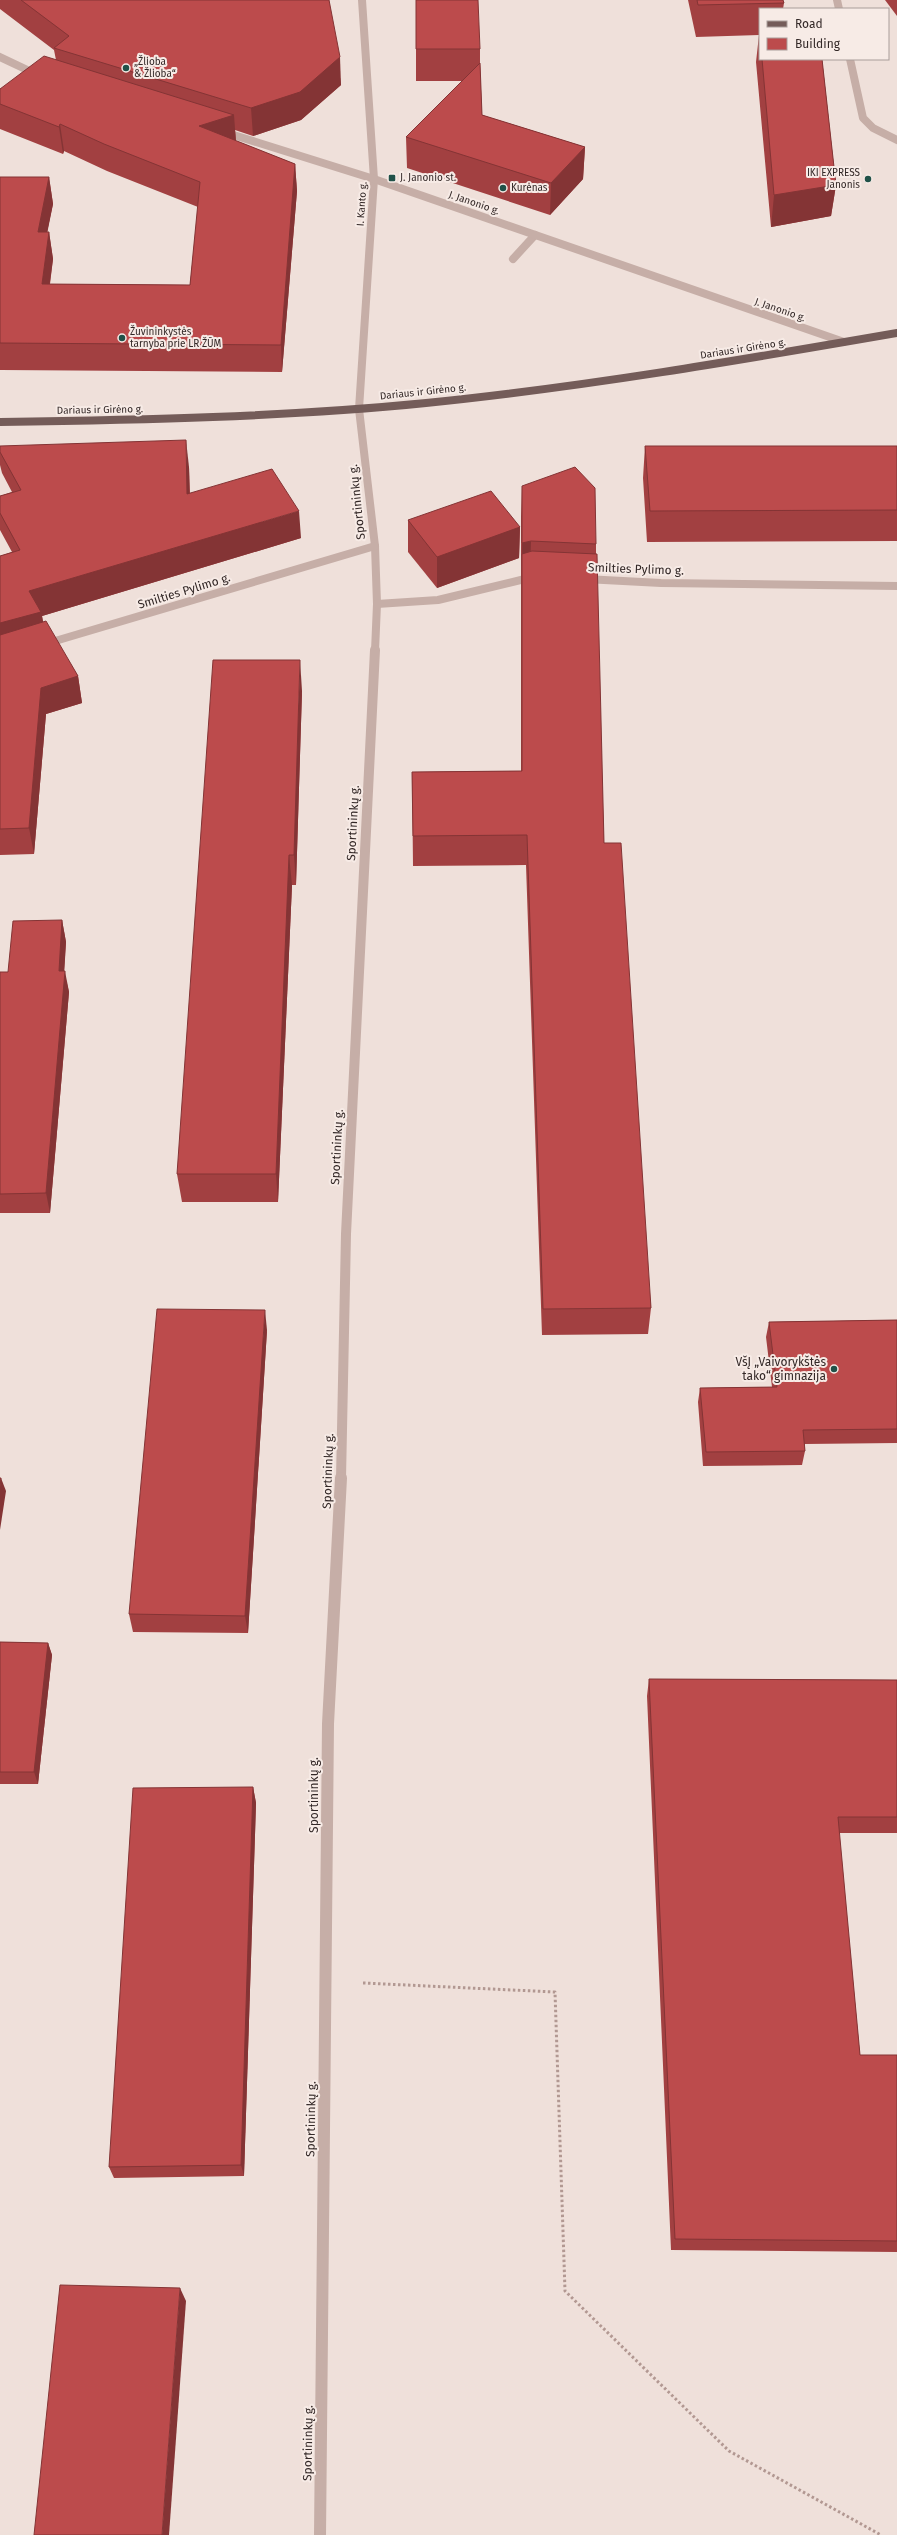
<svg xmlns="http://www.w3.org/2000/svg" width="897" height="2535" font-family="'Fira Sans',sans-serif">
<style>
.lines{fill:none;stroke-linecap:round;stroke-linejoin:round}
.path{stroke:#b29892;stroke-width:3;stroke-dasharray:2.5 2.5;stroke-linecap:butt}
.service{stroke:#c6aea7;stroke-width:8}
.minor-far2{stroke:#c6aea7;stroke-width:8}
.minor-far1{stroke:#c6aea7;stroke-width:10}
.minor{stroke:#c6aea7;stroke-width:12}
.primary{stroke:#745c59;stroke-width:8}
.wall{fill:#a24041}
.shaded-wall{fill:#843435}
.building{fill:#bc4b4c;stroke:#843435}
.poi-dot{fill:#205148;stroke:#f7ebe6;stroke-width:1.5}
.labels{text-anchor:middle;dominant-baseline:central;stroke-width:4;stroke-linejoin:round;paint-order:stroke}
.far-poi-label{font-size:10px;fill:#332827;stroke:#f7ebe6;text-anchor:start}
.far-street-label{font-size:10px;fill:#332827;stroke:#f7ebe6}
.street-label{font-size:12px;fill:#332827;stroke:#f7ebe6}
.poi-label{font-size:12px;fill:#332827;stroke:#f7ebe6;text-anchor:end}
</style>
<rect width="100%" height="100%" fill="#efe0da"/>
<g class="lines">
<path class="path" d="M363,1983L555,1992L565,2291L729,2451L881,2535"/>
<path class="service" d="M513,259L535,235"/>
<g class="minor-far2">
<path d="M362,0L374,179L359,409L375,546L377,604L375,651"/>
<path d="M837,0L839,9"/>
<path d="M0,57L38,75"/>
<path d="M850,59L863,118L873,128L897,140"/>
<path d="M224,132L374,179L844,342"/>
<path d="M585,579L661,583L897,586"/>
<path d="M377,604L438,600L533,577"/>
<path d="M45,644L375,546"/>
</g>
<path class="minor-far1" d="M341,1479L346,1234L375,650"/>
<path class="minor" d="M320,2535L328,1724L341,1478"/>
<path class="primary" d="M0,422C142,420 284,417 426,403C584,387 741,360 897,333"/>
</g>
<g class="wall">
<path d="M0,0H329L341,85L301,120L253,136L235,130L236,141L295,164L297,191L282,372L0,370V177H49L53,204L47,232H49L53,259L50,284L190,285L198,207L107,171L64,151L63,154L0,129V89L56,60L54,50L0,9Z"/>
<path d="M416,0L480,49V63L482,115L585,147L583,179L550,215L407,168L406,137L462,81H416Z"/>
<path d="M688,0H783L784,3L783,9H760V59H822L836,185L831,216L771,227L756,62L759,35L696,37Z"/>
<path d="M885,0H897V16Z"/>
<path d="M0,446L189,467L190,493L301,538L42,616L43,622L78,676L82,703L46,714L34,854L0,855V556L12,552L0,530V496L12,492L2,473L0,465Z"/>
<path d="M645,446H897V541L647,542L643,478Z"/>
<path d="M522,486L596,544V554L604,843L651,1308L648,1334L542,1335L526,865L413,866L412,772L521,771V517Z"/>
<path d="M408,520L520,527L519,558L437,588L408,552Z"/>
<path d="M302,691L296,885H292L278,1202H182L177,1174Z"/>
<path d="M62,920L66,942L64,971L69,992L50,1213H0V972H8Z"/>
<path d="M897,1320V1443L805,1444V1451L802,1465L703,1466L698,1402L700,1388L772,1387L766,1337L769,1322Z"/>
<path d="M267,1330L248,1633L133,1632L129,1614Z"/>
<path d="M0,1642L48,1643L52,1655L38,1784H0Z"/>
<path d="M649,1679L897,1680V1833H839L860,2055H897V2252L671,2250L647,1696Z"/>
<path d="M253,1787L256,1803L244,2176L114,2178L109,2167Z"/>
</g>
<g class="shaded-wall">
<path d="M340,57L341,85L301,120L253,136L251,108Z"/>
<path d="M234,115L236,142L199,126Z"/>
<path d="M60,124L64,151L63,154L59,127Z"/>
<path d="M585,147L583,179L550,215L551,183Z"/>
<path d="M295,164L297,191L282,372L281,345Z"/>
<path d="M49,177L53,204L42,259L38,232Z"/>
<path d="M836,185L831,216L771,227L774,195Z"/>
<path d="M49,232L53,259L46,311L42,284Z"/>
<path d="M186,440L189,467L190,521L187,494Z"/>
<path d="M299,511L301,538L42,616L46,638L0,652V623L29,591Z"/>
<path d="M520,527L519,558L437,588V557Z"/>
<path d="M531,541L530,572L522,554L521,574L522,543Z"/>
<path d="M300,660L302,691L296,885L294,855Z"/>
<path d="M78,676L82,703L46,714L34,854L29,828L41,688Z"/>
<path d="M289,855L292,885L278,1202L276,1174Z"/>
<path d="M62,920L66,942L63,992L59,971Z"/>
<path d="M65,971L69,992L50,1213L46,1193Z"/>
<path d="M265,1310L267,1330L248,1633L245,1616Z"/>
<path d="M1,1478L6,1491L0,1530V1487Z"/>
<path d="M48,1643L52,1655L38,1784L34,1772Z"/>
<path d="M253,1787L256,1803L244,2176L241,2165Z"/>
<path d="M180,2288L186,2301L169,2535H162Z"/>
</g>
<g class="building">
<path d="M21,0H329L340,57L300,92L251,108L54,48L69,36Z"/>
<path d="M416,0H478L480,49H416Z"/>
<path d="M697,0H783L784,3L698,5Z"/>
<path d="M44,56L234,115L199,126L295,164L281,345L0,343V177H49L38,232H49L42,284L190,285L200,182L104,144L60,124L59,127L0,104V89Z"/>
<path d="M762,59H822L836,185L774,195Z"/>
<path d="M480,63L482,115L585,147L551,183L406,137Z"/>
<path d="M186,440L187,494L272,469L299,511L29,591L41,612L0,623V556L20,550L0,513V496L21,490L0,452V446Z"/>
<path d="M645,446H897V510L650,511Z"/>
<path d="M575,467L595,488L596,544L531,541L522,543V486Z"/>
<path d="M491,491L520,527L437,557L408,520Z"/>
<path d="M532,551L597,554L604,843H621L651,1308L543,1309L527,835L413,836L412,772L522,771V554Z"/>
<path d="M46,621L78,676L41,688L29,828L0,829V635Z"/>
<path d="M213,660H300L294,855H289L276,1174H177Z"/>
<path d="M62,920L59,971H65L46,1193L0,1194V972H8L13,921Z"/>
<path d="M157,1309L265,1310L245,1616L129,1614Z"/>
<path d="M897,1320V1429L803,1430L805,1451L706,1452L700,1388L777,1387L769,1322Z"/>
<path d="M0,1478H1L0,1487Z"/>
<path d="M0,1642L48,1643L34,1772H0Z"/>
<path d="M649,1679L897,1680V1817H838L860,2055H897V2241L675,2239Z"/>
<path d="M253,1787L241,2165L109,2167L133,1788Z"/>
<path d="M60,2285L180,2288L162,2535H34Z"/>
</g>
<g class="poi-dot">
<circle cx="126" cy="68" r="4"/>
<rect x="388" y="174" width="8" height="8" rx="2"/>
<circle cx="868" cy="179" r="4"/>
<circle cx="503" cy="188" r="4"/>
<circle cx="122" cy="338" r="4"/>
<circle cx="834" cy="1369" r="4"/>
</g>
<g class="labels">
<g class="far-poi-label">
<text x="134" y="62">„Žlioba<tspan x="134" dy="12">&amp; Žlioba“</tspan></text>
<text x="860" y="173" text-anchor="end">IKI EXPRESS<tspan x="860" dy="12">Janonis</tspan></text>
<text x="400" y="178">J. Janonio st.</text>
<text x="511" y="188">Kurėnas</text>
<text x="130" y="332">Žuvininkystės<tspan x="130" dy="12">tarnyba prie LR ŽŪM</tspan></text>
</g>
<g class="far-street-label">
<text transform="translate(474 203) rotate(19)">J. Janonio g.</text>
<text transform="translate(362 204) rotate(-86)">I. Kanto g.</text>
<text transform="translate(780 310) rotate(19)">J. Janonio g.</text>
<text transform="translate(743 349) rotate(-9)">Dariaus ir Girėno g.</text>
<text transform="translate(423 392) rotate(-6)">Dariaus ir Girėno g.</text>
<text transform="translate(100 410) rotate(-1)">Dariaus ir Girėno g.</text>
</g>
<g class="street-label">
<text transform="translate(357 502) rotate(-96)">Sportininkų g.</text>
<text transform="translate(636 569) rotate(2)">Smilties Pylimo g.</text>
<text transform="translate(184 591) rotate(-17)">Smilties Pylimo g.</text>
<text transform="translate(353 823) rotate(-87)">Sportininkų g.</text>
<text transform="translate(337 1147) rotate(-87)">Sportininkų g.</text>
<text transform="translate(328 1471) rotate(-88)">Sportininkų g.</text>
<text transform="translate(314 1795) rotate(-90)">Sportininkų g.</text>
<text transform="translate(311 2119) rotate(-89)">Sportininkų g.</text>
<text transform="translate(308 2443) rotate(-89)">Sportininkų g.</text>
</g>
<g class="poi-label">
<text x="826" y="1362">VšĮ „Vaivorykštės<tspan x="826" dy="14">tako“ gimnazija</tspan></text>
</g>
</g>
<rect x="759" y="8" width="130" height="52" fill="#f7ebe6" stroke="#a99d9a"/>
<rect x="767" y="21" width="20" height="6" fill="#745c59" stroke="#a99d9a"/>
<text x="795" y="28" font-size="12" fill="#332827">Road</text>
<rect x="767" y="38" width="20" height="12" fill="#bc4b4c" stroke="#a99d9a"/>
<text x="795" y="48" font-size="12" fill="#332827">Building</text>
</svg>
